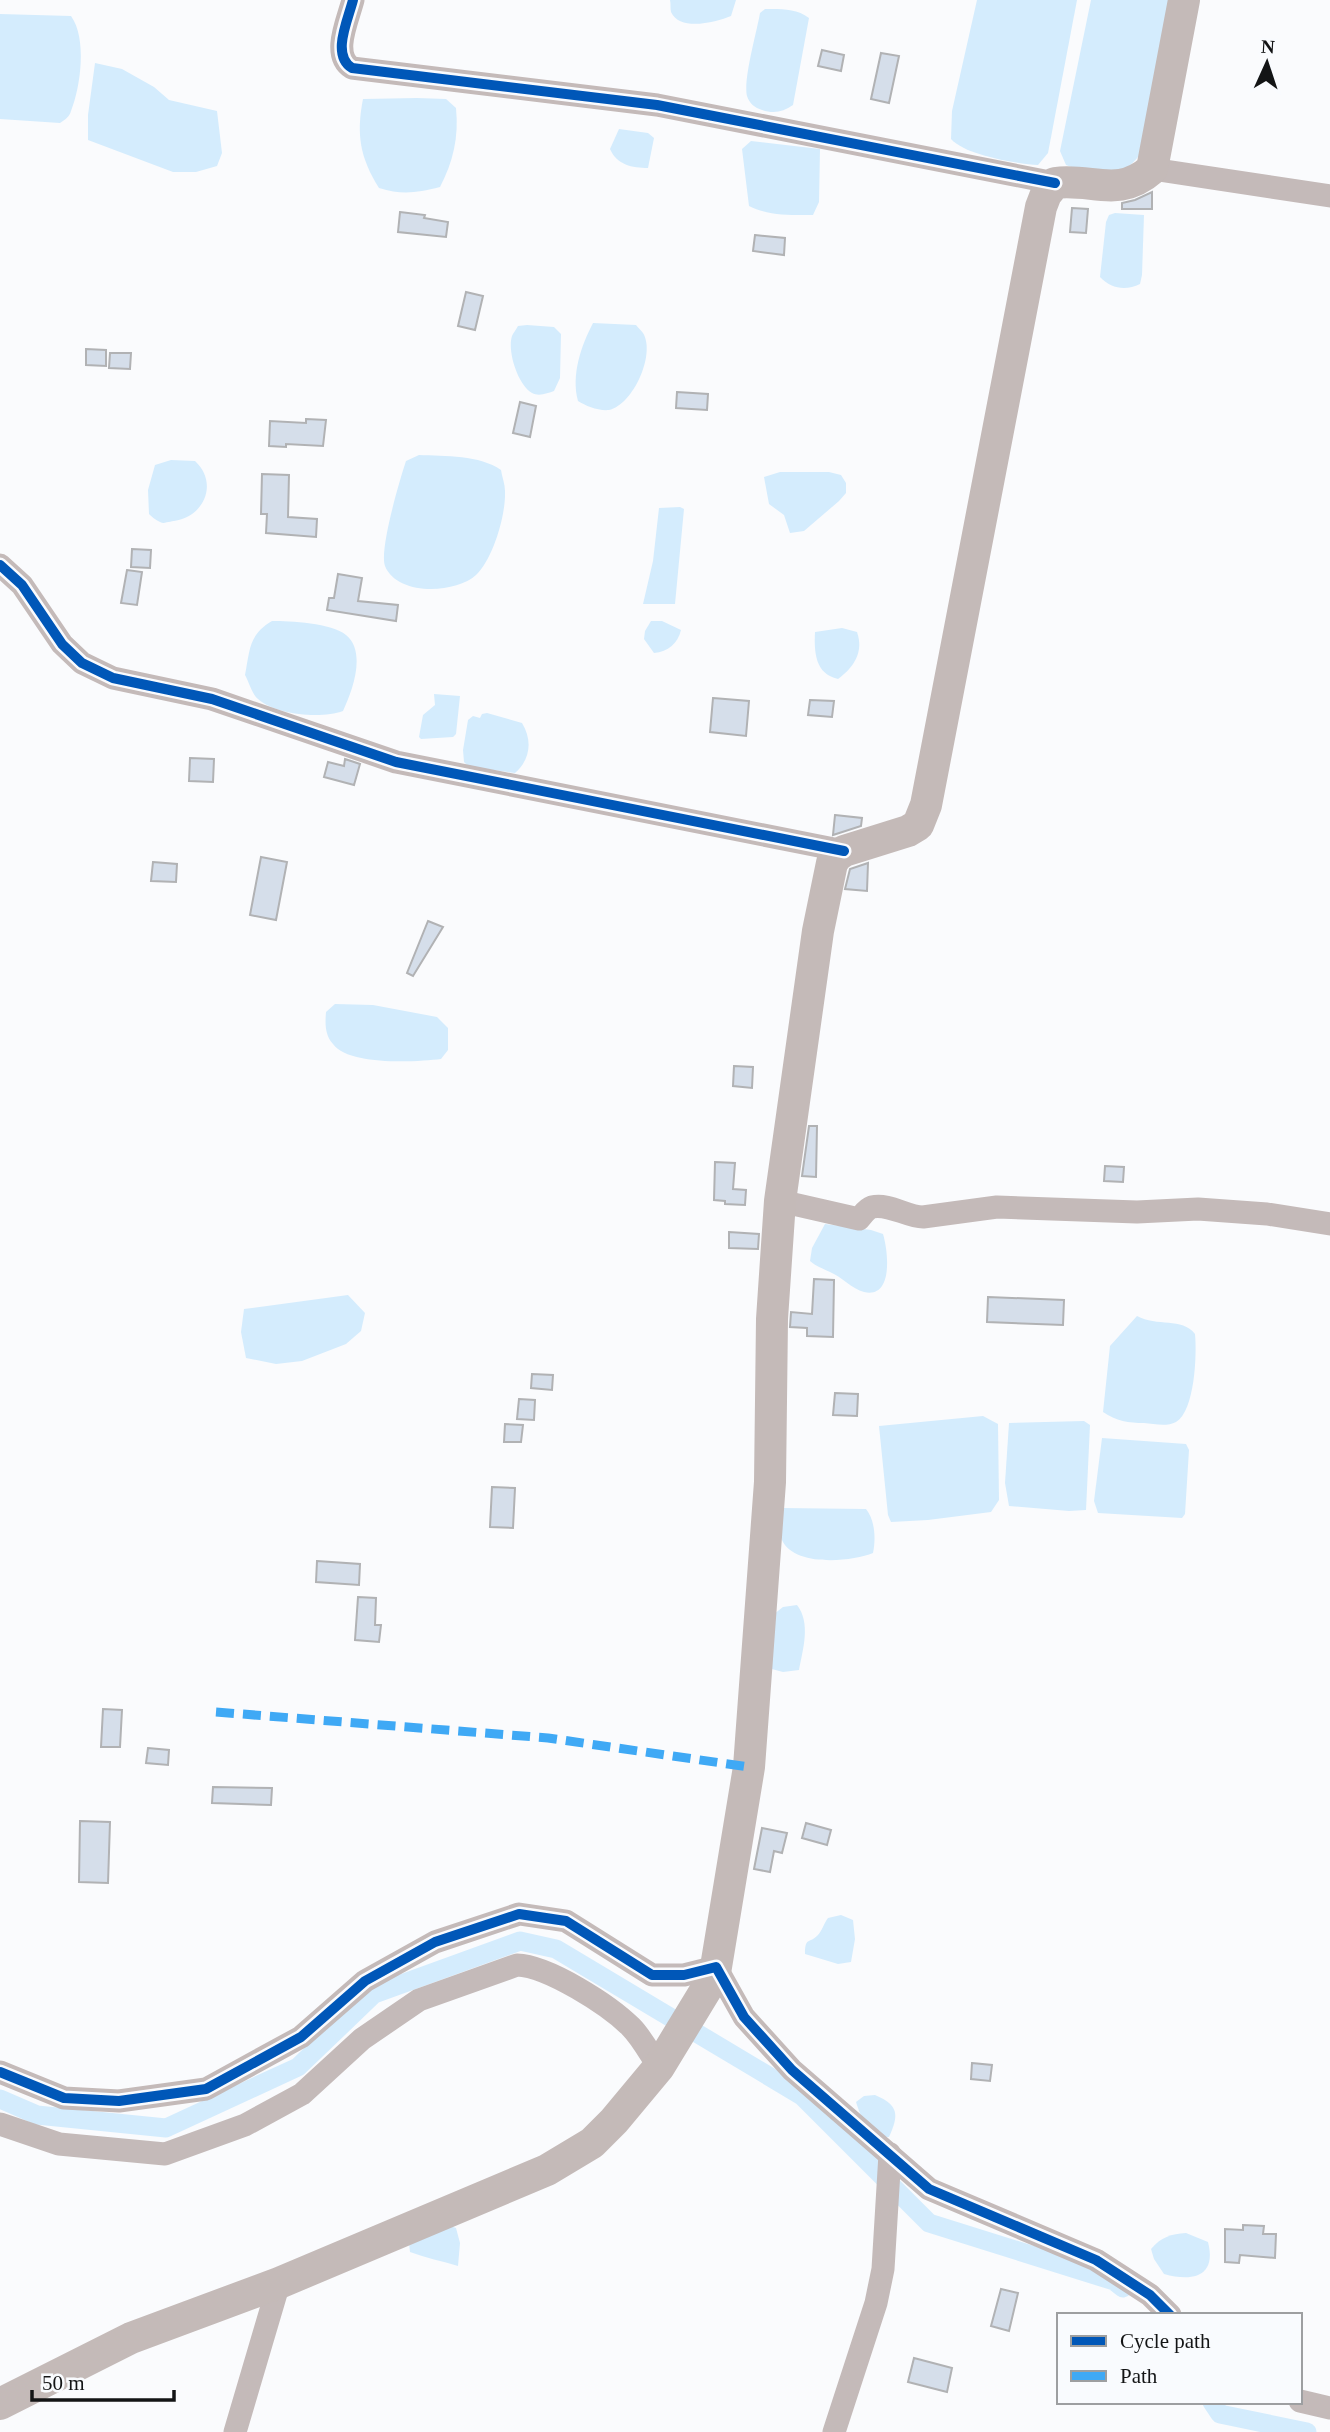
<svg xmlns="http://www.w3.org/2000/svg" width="1330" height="2432" font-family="'Times New Roman',serif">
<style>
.water{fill:#d4ecfd}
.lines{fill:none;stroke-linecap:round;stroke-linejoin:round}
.canal{stroke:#d4ecfd;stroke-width:19}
.building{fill:#d5deea;stroke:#b1b2b4;stroke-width:2}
.minor{stroke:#c4bab9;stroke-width:23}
.secondary{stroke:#c4bab8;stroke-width:32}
.quiet{stroke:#3fa9f5;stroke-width:9;stroke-dasharray:18 9;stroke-linecap:butt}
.cycleway-casing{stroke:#f9fbfe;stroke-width:15}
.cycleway{stroke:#0057b8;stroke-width:10}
</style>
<rect width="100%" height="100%" fill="#fafbfd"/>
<g class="water">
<path d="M670,0H736L731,16C716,22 680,32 671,12C670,8 671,4 670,0Z"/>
<path d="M977,0H1077L1048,153L1038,165C1017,164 965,155 951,139L952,111Z"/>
<path d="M1091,0H1173L1147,147C1139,155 1132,166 1122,171C1111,176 1078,170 1066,165L1060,151Z"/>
<path d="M765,9C780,9 796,8 809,18L793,105C783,112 774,114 762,110C755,108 749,103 747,96C743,80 757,31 760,13Z"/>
<path d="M0,14L71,16C87,38 81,86 71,111C70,116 65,120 60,123L0,119Z"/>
<path d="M95,63L122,69L154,87L169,100L217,111L222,153L217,166L196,172H173L88,140V115Z"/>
<path d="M417,98L446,99L456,108C459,137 453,162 440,187C416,193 402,195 379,188C360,158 356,134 363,99Z"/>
<path d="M619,129L648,133L654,138L648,168C632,168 617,165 610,149Z"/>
<path d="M751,141L820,149L819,202L813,215C791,215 769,216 749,206L742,149Z"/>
<path d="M1115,213L1144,215L1142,275L1140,284C1126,291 1111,289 1100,277L1106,222L1109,215Z"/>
<path d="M593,323L636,325C638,328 641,330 643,333C656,354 633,405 609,410C598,411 586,406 578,401C571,375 581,346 593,323Z"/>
<path d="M527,325L554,327L561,334L560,378L554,391C548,393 539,397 532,393C518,385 507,351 512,336C513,333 516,330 518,326Z"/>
<path d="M419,455C445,456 480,455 501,470C502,477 505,484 505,491C506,515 493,559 476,575C455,594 397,596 385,566C379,550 400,479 406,461Z"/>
<path d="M171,460L195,461C219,483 204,517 174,521C173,521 164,523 163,523C158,522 152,517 149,514L148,490L155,465Z"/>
<path d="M780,472H829L841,475L846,483V493L839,501L804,531L790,533L784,515L769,504L764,477Z"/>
<path d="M680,507L684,509L675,604H643L653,561L659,508Z"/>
<path d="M272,621C290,621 332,623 346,635C367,652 352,692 343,711C321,719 276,715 258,699C252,694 249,682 245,675C250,651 248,635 272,621Z"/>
<path d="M651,621H662L681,630C678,643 668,652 654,653L644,639L645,631Z"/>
<path d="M842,628L857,632C864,652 854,667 838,679C815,674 814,652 815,632Z"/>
<path d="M434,694L460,696L456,734L453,737L421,739L419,737L423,715L435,705Z"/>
<path d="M487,713L522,723C533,741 530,760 515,773L469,767L464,762L463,750L468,720L473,716L480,718L482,714Z"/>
<path d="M335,1004L373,1005L437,1017L448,1028V1050L441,1059C416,1062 349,1066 333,1044C325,1035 325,1024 326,1012Z"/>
<path d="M825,1224L871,1230L883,1234C888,1250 894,1299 864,1292C852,1289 842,1277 830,1272C822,1268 817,1267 810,1261L812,1248Z"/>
<path d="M348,1295L365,1313L361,1331L346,1344L302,1361L276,1364L246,1358L241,1332L244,1309Z"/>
<path d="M1137,1316C1157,1327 1182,1317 1195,1334C1197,1354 1195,1411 1176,1422C1167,1427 1154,1424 1144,1423C1129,1423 1116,1421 1103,1412L1110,1346Z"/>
<path d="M983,1416L998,1424L999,1500L991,1512L928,1520L891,1522L888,1515L879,1426Z"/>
<path d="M1084,1421L1090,1425L1086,1510L1069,1511L1009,1506L1005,1483L1009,1423Z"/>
<path d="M1102,1438L1186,1444L1189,1450L1185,1514L1182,1518L1098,1513L1094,1501Z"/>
<path d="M781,1508L866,1509C875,1520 876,1539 873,1553C851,1562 794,1567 782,1540C777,1530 780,1519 781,1508Z"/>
<path d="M797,1605C811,1623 803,1649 799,1670L783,1672L768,1668L769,1618L783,1607Z"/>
<path d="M841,1915L853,1920L855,1939L851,1962L838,1964L805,1954C805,1937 809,1944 818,1935C822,1931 824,1923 828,1918Z"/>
<path d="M875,2095C899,2105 899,2115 889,2137C869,2138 861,2118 856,2102L864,2096Z"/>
<path d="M450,2226L456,2228L460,2243L458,2266C442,2261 426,2258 410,2252L409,2243Z"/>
<path d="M1186,2233L1208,2242C1217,2277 1192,2282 1164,2274L1154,2259L1151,2249C1161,2237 1171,2234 1186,2233Z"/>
</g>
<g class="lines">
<g class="canal">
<path d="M0,2099L37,2115L166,2128L298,2067L374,1994L520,1941L556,1949L802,2096L929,2223L1114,2281L1123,2288"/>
<path d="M1212,2402L1220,2414L1307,2432"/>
</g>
</g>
<g class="building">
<path d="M822,50L844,55L841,71L818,66Z"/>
<path d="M881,53L899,56L889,103L871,99Z"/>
<path d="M1152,192V209H1122V203L1135,200Z"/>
<path d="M1072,208L1088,209L1086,233L1070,232Z"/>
<path d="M400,212L425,215L424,218L448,222L446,237L398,232Z"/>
<path d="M755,235L785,238L784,255L753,251Z"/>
<path d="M466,292L483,296L475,330L458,326Z"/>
<path d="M86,349L106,350V366L86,365Z"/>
<path d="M110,353H131L130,369L109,368Z"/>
<path d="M677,392L708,394L707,410L676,408Z"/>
<path d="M520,402L536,406L530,437L513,433Z"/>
<path d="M306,419L326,420L323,446L286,444V447L269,446L270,421L306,423Z"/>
<path d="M262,474L289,475L288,517L317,519L316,537L266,533L267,514H261Z"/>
<path d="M132,549L151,550L150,568L131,567Z"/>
<path d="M127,570L142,572L137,605L121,603Z"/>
<path d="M338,574L362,578L358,601L398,605L396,621L327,610L329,598H334Z"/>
<path d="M713,698L749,701L746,736L710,732Z"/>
<path d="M810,700L834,701L832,717L808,715Z"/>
<path d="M190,758L214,759L213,782L189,781Z"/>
<path d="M345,759L360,764L354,785L324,777L328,762L344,766Z"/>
<path d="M835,815L862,818L861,826L833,835Z"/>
<path d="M261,857L287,862L276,920L250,915Z"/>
<path d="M153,862L177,864L176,882L151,881Z"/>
<path d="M868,863L867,891L845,889L850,869Z"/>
<path d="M428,921L443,927L413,976L407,973Z"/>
<path d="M734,1066L753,1067L752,1088L733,1086Z"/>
<path d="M809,1126H817L816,1177L802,1176Z"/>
<path d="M715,1162L735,1163L733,1189L746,1190L745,1205L725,1204V1201L714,1200Z"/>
<path d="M1105,1166L1124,1167L1123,1182L1104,1181Z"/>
<path d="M729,1232L759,1234L758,1249L729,1248Z"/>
<path d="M814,1279L834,1280L833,1337L807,1336V1328L790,1327L791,1312L812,1314Z"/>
<path d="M988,1297L1064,1300L1063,1325L987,1322Z"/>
<path d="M532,1374L553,1375L552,1390L531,1388Z"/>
<path d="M835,1393L858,1394L857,1416L833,1415Z"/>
<path d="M519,1399L535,1400L534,1420L517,1419Z"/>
<path d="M505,1424L523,1425L521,1442H504Z"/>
<path d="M492,1487L515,1488L513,1528L490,1527Z"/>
<path d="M317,1561L360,1564L359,1585L316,1582Z"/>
<path d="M358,1597L376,1598L375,1625H381L379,1642L355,1640Z"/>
<path d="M103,1709L122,1710L120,1747H101Z"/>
<path d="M148,1748L169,1750L168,1765L146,1763Z"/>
<path d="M213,1787L272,1788L271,1805L212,1803Z"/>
<path d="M80,1821L110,1822L108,1883L79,1882Z"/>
<path d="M806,1823L831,1830L827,1845L802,1838Z"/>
<path d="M762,1828L787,1833L782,1853L774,1851L770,1872L754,1869Z"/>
<path d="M972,2063L992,2065L990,2081L971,2079Z"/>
<path d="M1243,2225L1264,2226L1263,2234H1276L1275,2258L1240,2255L1239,2263L1225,2262V2229L1243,2230Z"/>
<path d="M1001,2289L1018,2293L1009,2331L991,2326Z"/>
<path d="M914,2358L952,2368L947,2392L908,2382Z"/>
</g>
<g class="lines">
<g class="minor">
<path d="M353,0C348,20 331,55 352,68L657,105L1055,183"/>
<path d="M1152,169L1330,196"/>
<path d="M0,565L22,585L62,644L82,663L113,678L212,699L396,762L844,851"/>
<path d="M780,1201L859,1219C863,1215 866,1209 872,1207C889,1203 907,1217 923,1217L997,1207L1137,1212L1198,1209L1267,1214L1330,1224"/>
<path d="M0,2072L64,2098L119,2101L206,2089L301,2037L365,1981L435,1942L519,1914L566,1921L652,1975H684L716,1967L744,2017L792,2070L929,2189L1096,2260L1150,2295L1170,2315"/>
<path d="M0,2124L59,2144L165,2154L245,2125L302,2094L362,2039L419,2000L517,1965C548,1966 609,2005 631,2027C642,2038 650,2054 659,2067"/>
<path d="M1300,2401L1330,2408"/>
<path d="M235,2432L279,2283"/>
<path d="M834,2432L876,2303L883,2269L890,2154"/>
</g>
<path class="secondary" d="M0,2404L131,2338L279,2283L547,2170L592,2143L614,2121L659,2067L707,1988L716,1967L749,1767L770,1482L772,1319L780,1201L818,931L832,863L837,856L844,851L908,831L918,825L926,805L1041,207L1046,194L1055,183C1093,178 1118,199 1152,169L1184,0"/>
<path class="quiet" d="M216,1712L548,1738L749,1767"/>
<defs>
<g id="cycleway">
<path d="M353,0C348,20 331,55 352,68L657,105L1055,183"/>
<path d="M0,565L22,585L62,644L82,663L113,678L212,699L396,762L844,851"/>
<path d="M0,2072L64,2098L119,2101L206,2089L301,2037L365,1981L435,1942L519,1914L566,1921L652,1975H684L716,1967L744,2017L792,2070L929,2189L1096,2260L1150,2295L1170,2315"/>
</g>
</defs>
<use href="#cycleway" class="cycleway-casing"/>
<use href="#cycleway" class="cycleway"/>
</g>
<rect x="1057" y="2313" width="245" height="91" fill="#f9fbfe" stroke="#9d9fa1" stroke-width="2"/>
<rect x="1071" y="2336" width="35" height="10" fill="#0057b8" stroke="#9d9fa1" stroke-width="2"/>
<text x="1120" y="2348" font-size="21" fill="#131415">Cycle path</text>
<rect x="1071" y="2371" width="35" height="10" fill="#3fa9f5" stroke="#9d9fa1" stroke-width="2"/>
<text x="1120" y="2383" font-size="21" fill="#131415">Path</text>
<g transform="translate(1267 63) rotate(3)" stroke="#f9fbfe" stroke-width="5" paint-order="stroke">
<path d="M0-5L12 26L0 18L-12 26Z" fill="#131415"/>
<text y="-10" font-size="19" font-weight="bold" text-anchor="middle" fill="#131415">N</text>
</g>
<path d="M32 2390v10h142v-10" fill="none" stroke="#131415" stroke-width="3.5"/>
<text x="42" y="2390" font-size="21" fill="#131415" stroke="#f9fbfe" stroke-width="5" paint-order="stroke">50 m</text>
</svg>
